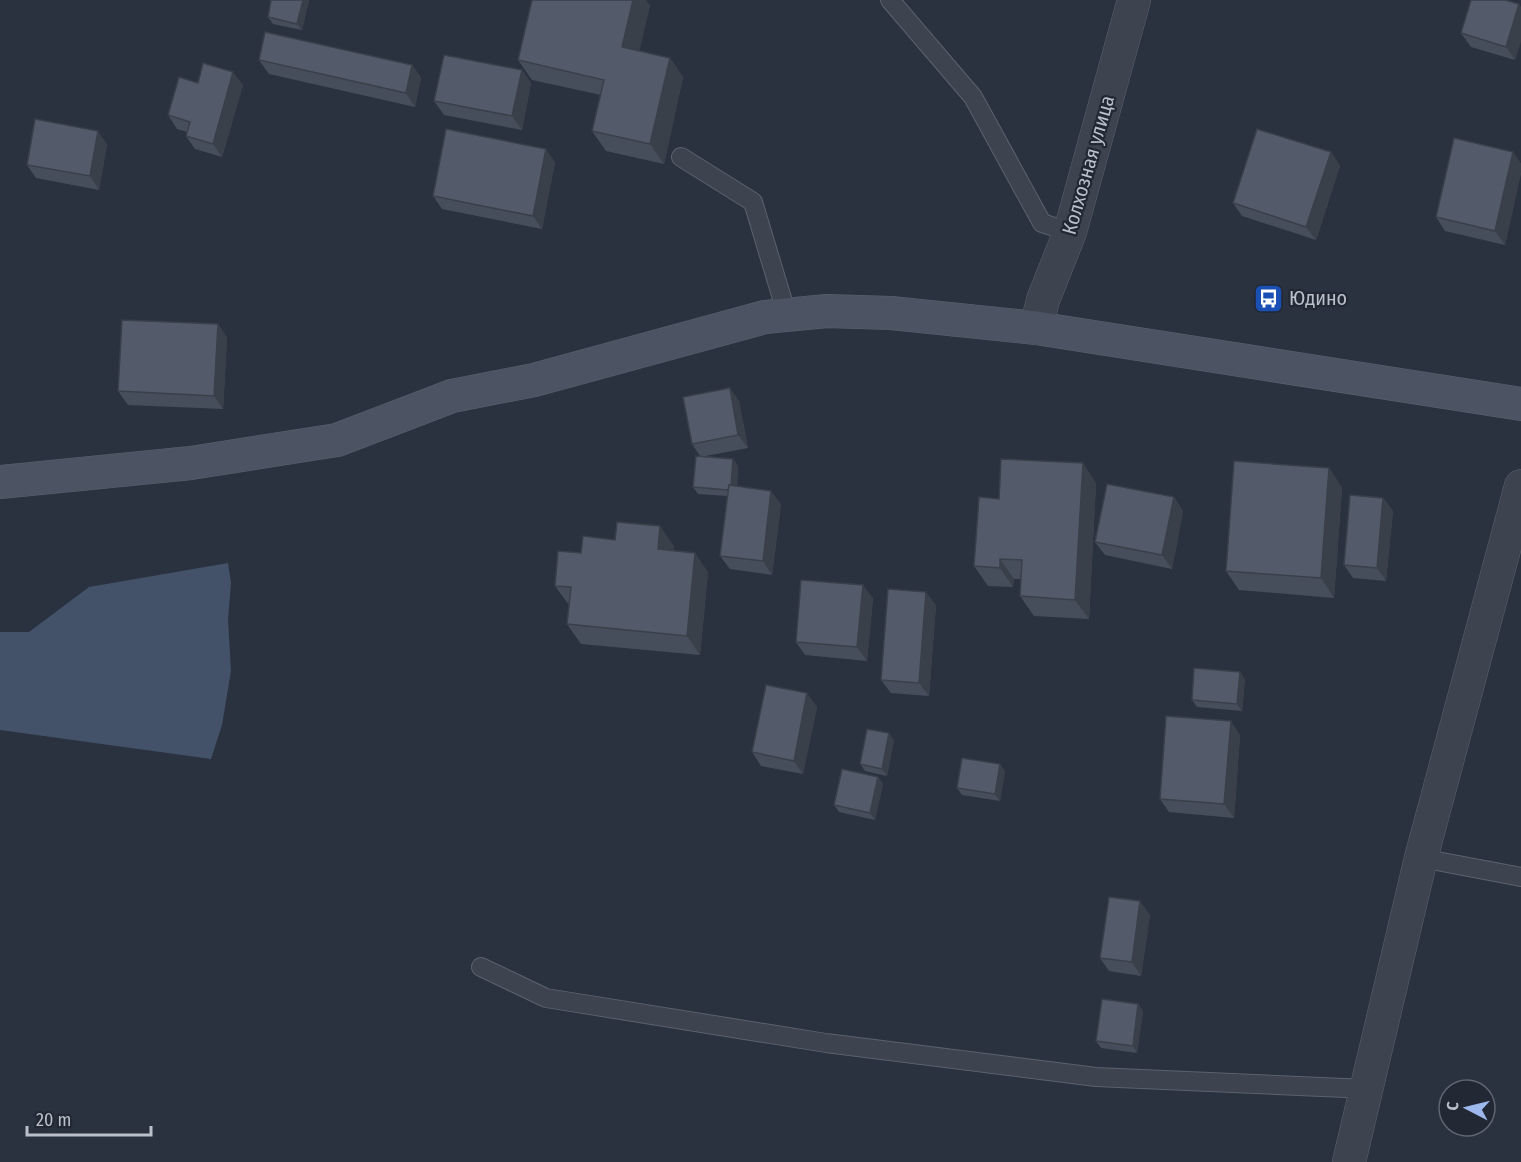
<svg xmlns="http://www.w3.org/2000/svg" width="1521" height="1162" font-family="'Fira Sans Condensed',sans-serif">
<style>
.water{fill:#435169}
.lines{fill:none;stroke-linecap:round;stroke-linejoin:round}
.lane-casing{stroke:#5b626d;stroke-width:20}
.street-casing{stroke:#5b626d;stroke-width:34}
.secondary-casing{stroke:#5b626d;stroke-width:34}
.lane{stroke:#3d4450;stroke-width:18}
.street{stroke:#3d4450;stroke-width:33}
.secondary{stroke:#4c5362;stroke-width:33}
.wall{fill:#474e5b}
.shaded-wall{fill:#3a404a}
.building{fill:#535b6a;stroke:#3a404a;stroke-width:1.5}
.labels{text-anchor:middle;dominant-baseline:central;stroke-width:4.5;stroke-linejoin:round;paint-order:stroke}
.street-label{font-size:20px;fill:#bac0ca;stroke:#222935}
.poi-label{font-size:20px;fill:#bac0ca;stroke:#222935;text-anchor:start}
</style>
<rect width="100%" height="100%" fill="#2a3240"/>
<path class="water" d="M228,563L231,583L228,619L231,671L222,725L211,759L0,730V632H29L89,587Z"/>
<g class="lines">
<defs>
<g id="lane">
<path d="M890,0L973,97L1042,223L1070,232"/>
<path d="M681,157L753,202L787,315"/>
<path d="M1421,858L1521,877"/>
<path d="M481,967L546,998L826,1043L1096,1077L1368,1089"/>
</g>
<g id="street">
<path d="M1036,328L1043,300L1070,232L1134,0"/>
<path d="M1349,1162L1421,858L1521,486"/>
</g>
<path id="secondary" d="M0,482L191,463L337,440L452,396L534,380L765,317L827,311L891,313L1036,328L1521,404"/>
</defs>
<use href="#lane" class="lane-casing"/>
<use href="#street" class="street-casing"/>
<use href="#secondary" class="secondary-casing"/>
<use href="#lane" class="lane"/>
<use href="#street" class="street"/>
<use href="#secondary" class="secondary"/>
</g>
<g class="wall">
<path d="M309,0L302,30L273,24L268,17Z"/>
<path d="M1505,0L1515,60L1471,47L1461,33Z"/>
<path d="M650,5L639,51L670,58L683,77L664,164L606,151L592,131L601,95L532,80L518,60Z"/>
<path d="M259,60L412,65L421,78L415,107L269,74Z"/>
<path d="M522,70L531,83L522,130L444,115L434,101Z"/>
<path d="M198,83L243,85L222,157L195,149L186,136L187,132L177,129L168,115Z"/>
<path d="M107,144L99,190L36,178L27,165Z"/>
<path d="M1331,152L1340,166L1316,240L1242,216L1233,203Z"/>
<path d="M1513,152L1521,164V173L1505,245L1445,231L1436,217Z"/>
<path d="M555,162L542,229L442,209L433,196Z"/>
<path d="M218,324L227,338L223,409L128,405L118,391Z"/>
<path d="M739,401L748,448L706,456L733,459L738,466L737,486L781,504L772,575L730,569L720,556L727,496L698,494L693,487L700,456L692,444Z"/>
<path d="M1329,468L1342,488L1334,598L1239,590L1226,571Z"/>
<path d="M1096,483L1089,619L1034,616L1020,596L1021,579H1014L1013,587L988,586L974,566L999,499Z"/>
<path d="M1174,497L1183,511L1172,569L1105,555L1095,542Z"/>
<path d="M1383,498L1393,511L1386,581L1353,578L1344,565Z"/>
<path d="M615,540L674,546L673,551L708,572L700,655L581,644L567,624L569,605L555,586L581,553Z"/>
<path d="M873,598L867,661L805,655L796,642Z"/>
<path d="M936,605L929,696L891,693L881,680Z"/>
<path d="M1245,679L1242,711L1197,707L1192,700Z"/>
<path d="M817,707L803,774L761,766L752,752Z"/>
<path d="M1240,735L1234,818L1169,812L1160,799Z"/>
<path d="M894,740L887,776L865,771L860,764Z"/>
<path d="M1005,771L1000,801L962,795L957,788Z"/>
<path d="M878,777L883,784L875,820L839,812L834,805Z"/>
<path d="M1150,915L1141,976L1109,971L1100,958Z"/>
<path d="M1138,1004L1143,1011L1137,1053L1101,1048L1096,1041Z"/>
</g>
<g class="shaded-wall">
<path d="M303,0H309L302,30L297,24Z"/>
<path d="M633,0H646L650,5L636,66L622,47Z"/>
<path d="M1519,4L1521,7V42L1515,60L1506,47Z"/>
<path d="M670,58L683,77L664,164L650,144Z"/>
<path d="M412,65L421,78L415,107L406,93Z"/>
<path d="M522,70L531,83L522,130L512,116Z"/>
<path d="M233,72L243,85L222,157L213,144Z"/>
<path d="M98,131L107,144L99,190L90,176Z"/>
<path d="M546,149L555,162L542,229L533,216Z"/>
<path d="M1331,152L1340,166L1316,240L1306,227Z"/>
<path d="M1513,152L1521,164V173L1505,245L1495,231Z"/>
<path d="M218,324L227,338L223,409L214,396Z"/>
<path d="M730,388L739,401L748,448L738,435Z"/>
<path d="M733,459L738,466L736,497L731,490Z"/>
<path d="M1083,463L1096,483L1089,619L1075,600Z"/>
<path d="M1329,468L1342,488L1334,598L1321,578Z"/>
<path d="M771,491L781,504L772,575L763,561Z"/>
<path d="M1174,497L1183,511L1172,569L1162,555Z"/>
<path d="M1383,498L1393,511L1386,581L1377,568Z"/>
<path d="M660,526L674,546L671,569L658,549Z"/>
<path d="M695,553L708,572L700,655L687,636Z"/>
<path d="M1000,559L1014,579L1013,587L1000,568Z"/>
<path d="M863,585L873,598L867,661L857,647Z"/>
<path d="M926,592L936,605L929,696L919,683Z"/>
<path d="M1240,672L1245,679L1242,711L1237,704Z"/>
<path d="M807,693L817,707L803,774L794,761Z"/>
<path d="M1231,721L1240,735L1234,818L1224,804Z"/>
<path d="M889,733L894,740L887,776L882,769Z"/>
<path d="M1000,764L1005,771L1000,801L995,794Z"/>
<path d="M878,777L883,784L875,820L870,813Z"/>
<path d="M1140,901L1150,915L1141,976L1132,962Z"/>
<path d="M1138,1004L1143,1011L1137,1053L1133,1046Z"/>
</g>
<g class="building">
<path d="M271,0H303L297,24L268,17Z"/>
<path d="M532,0H633L622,47L670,58L650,144L592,131L604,80L518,60Z"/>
<path d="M1471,0H1505L1519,4L1506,47L1461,33Z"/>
<path d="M265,32L412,65L406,93L259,60Z"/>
<path d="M444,55L522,70L512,116L434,101Z"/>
<path d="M203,63L233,72L213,144L186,136L190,122L168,115L179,77L198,83Z"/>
<path d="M35,119L98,131L90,176L27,165Z"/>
<path d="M446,129L546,149L533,216L433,196Z"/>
<path d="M1257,129L1331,152L1306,227L1233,203Z"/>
<path d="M1454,138L1513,152L1495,231L1436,217Z"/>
<path d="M122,320L218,324L214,396L118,391Z"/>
<path d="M730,388L738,435L692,444L683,397Z"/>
<path d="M696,456L733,459L731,486L729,485L728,490L693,487Z"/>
<path d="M1001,459L1083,463L1075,600L1020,596L1022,560L1000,559V568L974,566L979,497L999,499Z"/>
<path d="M1234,461L1329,468L1321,578L1226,571Z"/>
<path d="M1107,484L1174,497L1162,555L1095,542Z"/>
<path d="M729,485L771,491L763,561L720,556Z"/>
<path d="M1350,495L1383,498L1377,568L1344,565Z"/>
<path d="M617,522L660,526L658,549L695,553L687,636L567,624L571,587L555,586L558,551L581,553L583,536L615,540Z"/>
<path d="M801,580L863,585L857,647L796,642Z"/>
<path d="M888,589L926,592L919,683L881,680Z"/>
<path d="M1194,668L1240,672L1237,704L1192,700Z"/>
<path d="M766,685L807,693L794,761L752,752Z"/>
<path d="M1166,716L1231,721L1224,804L1160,799Z"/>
<path d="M867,729L889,733L882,769L860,764Z"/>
<path d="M962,758L1000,764L995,794L957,788Z"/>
<path d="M842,769L878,777L870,813L834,805Z"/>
<path d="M1109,897L1140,901L1132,962L1100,958Z"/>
<path d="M1102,999L1138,1004L1133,1046L1096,1041Z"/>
</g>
<defs>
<symbol id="bus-square" viewBox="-11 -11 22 22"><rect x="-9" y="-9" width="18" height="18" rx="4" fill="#1a4fb4" stroke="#222935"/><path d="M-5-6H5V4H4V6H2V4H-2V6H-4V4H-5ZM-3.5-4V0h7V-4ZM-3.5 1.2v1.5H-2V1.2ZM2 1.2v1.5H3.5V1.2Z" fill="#fff"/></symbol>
</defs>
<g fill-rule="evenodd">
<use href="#bus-square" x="1252" y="282" width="33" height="33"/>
</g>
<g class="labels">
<g class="street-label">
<text transform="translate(1088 165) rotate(-74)">Колхозная улица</text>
</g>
<g class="poi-label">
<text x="1289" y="298">Юдино</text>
</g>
</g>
<g transform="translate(1467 1108) rotate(277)"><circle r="28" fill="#222935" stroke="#5f6571" stroke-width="1.5"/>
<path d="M0-4.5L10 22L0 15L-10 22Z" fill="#9cb8ed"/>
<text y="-9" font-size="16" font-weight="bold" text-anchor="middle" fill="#bac0ca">С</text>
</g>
<path d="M27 1126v9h124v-9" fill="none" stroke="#bac0ca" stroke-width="3"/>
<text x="36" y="1126" font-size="18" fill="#bac0ca" stroke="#222935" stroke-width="4.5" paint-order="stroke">20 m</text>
</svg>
